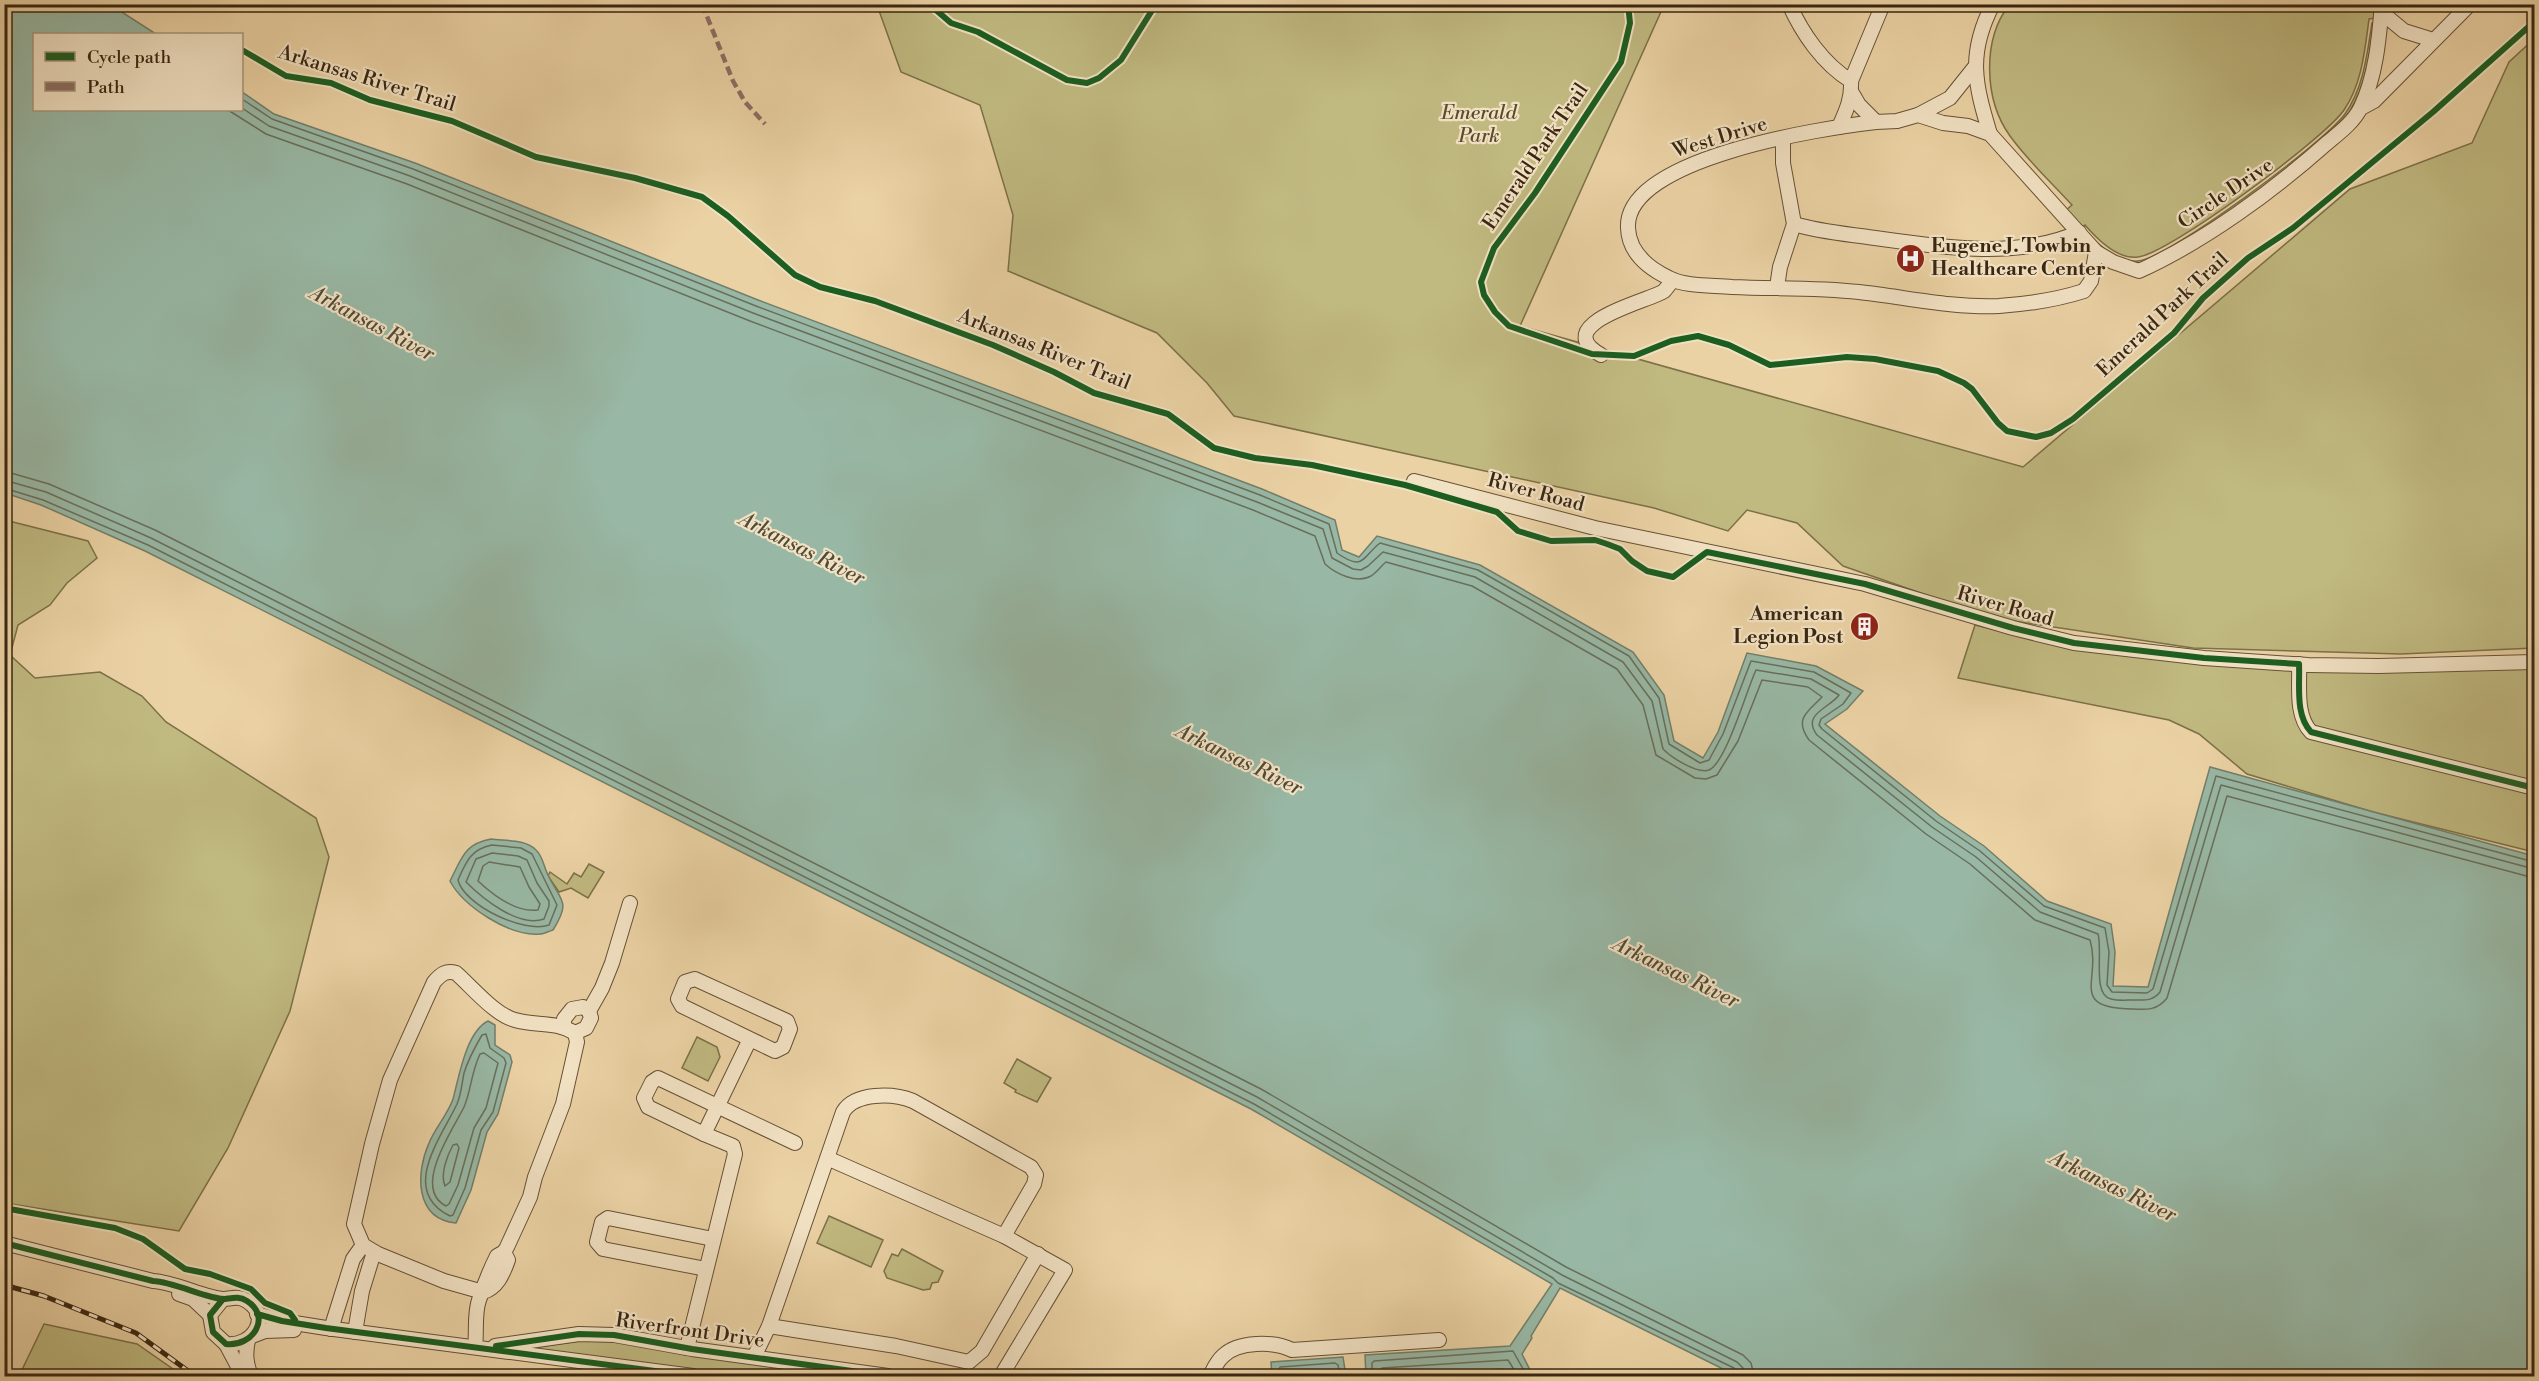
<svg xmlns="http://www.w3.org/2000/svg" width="2539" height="1381" font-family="'Libre Bodoni',serif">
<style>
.green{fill:#c0b980;stroke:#7c7048;stroke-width:1.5}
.water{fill:#98b8a5;stroke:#727e6a;stroke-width:1.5}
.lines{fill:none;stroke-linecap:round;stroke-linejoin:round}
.shore{stroke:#686f5b;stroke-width:1.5}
.minor-casing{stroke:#665136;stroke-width:16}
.minor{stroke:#f2e2c4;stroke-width:14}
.rail-casing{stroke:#392611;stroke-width:5}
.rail{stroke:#f2e2c4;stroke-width:3;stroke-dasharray:9;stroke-linecap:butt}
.quiet{stroke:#8d6e63;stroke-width:4.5;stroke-dasharray:9 4.5;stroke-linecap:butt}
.cycleway-casing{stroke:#f2e2c4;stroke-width:10}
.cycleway{stroke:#1b5e20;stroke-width:6}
.labels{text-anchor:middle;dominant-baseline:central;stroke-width:4.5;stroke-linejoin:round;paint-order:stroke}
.street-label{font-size:20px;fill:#392611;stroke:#f2e2c4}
.park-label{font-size:20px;font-style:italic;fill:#5b4b2d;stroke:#f2e2c4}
.poi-label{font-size:20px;font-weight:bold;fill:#392611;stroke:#f2e2c4;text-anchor:start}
.water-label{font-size:21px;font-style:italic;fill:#514a36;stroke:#f2e2c4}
</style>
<rect width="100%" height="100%" fill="#ebd2a4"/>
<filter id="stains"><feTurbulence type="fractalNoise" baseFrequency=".00333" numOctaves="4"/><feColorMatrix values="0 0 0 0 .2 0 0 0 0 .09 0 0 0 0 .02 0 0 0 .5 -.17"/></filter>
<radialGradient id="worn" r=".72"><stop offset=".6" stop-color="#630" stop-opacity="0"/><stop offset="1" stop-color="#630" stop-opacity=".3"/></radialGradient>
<g class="green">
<path d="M877,5H1664L1520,326L2023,467L2350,189L2472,143L2509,62L2534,39V648L2401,654L2193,648L1993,618L1843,566L1797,523L1747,510L1728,531L1654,508L1234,416L1207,383L1157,333L1008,271L1013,215L980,105L901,72Z"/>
<path d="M2009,5H2376L2375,18L2369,19C2365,49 2362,84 2344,110C2325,138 2169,254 2138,257C2117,260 2097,239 2085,225L2080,229L2065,211L2072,205C2051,182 2028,161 2010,136C1984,100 1982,40 2009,5Z"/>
<path d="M2372,23H2374C2370,53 2366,84 2350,111C2333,139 2167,263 2136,264C2114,264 2098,246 2085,230C2099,245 2116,263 2138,261C2168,259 2326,141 2345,114C2364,87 2367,54 2372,23Z"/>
<path d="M5,520L88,541L97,558L67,583L50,605L18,625L10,655L35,678L100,672L142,696L166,722L316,818L329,857L290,1011L228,1148L179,1231L5,1203Z"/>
<path d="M1975,625L2046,642L2103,652L2534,667V852L2373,812L2247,774L2199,734L2169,720L1958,678Z"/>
<path d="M589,864L604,872L588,898L571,888L559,892L548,876L550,872L567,884L574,873L581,877Z"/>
<path d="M697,1037L717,1047L720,1057L708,1081L682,1068Z"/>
<path d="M1017,1059L1051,1078L1037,1102L1015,1092L1016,1090L1004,1083Z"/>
<path d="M829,1216L883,1240L871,1267L817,1243Z"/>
<path d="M902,1249L943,1271L938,1282L932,1283L930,1289L923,1290L887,1278L884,1271L892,1254L898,1256Z"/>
<path d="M44,1324L137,1344L183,1376H24L20,1374Z"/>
<path d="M594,1339L868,1376H735L523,1349Z"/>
</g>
<g class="water">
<path d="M5,4L111,5L156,34H34V110H242V92L274,114L415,163L758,300L1262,489L1335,520L1342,550L1359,557L1377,536L1480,565L1633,652L1664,695L1674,741L1703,758L1718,732L1747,653L1816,666L1863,691L1847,709L1825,724L1940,816L1984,846L2047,901L2111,924L2115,952L2113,986L2148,987L2210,767L2534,856V1376H1737L1560,1288L1531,1336L1532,1338L1522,1354L1533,1376H1366L1365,1355L1510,1346L1552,1284L1251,1109L145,551L41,505L5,493Z"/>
<path d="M491,839C505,841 526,839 536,850C543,856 544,868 548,875C560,901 572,900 553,930C549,931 544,934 540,934C510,937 463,906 450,881C462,858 464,844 491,839Z"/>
<path d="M488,1021L495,1025V1045L510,1055L512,1062L498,1114L487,1132L471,1190L456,1223C414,1219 416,1172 429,1143C435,1128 448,1114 453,1099C459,1077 466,1032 488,1021Z"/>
<path d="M1343,1357L1346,1376H1272L1271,1362Z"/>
</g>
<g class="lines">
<g class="shore">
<path d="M242,99L272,119L413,169L756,306L1260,495L1329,524L1337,553C1364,572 1362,557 1380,543L1478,570L1629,656L1659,698L1669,744L1700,763L1709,760L1723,734L1751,661L1814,672L1851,693L1843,704L1821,719L1819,725L1822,729L1936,821L1980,851L2044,906L2105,928L2109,952L2107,985L2112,992L2147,993L2153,989L2216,776L2534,862"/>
<path d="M242,108L269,126L410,176L753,313L1257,502L1323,529L1332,558L1353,569L1361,570L1368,566L1383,552L1475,577L1623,662L1652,701L1663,749C1672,758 1697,774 1709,770C1726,763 1747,689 1756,670L1811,679L1839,695C1830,708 1801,714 1817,735L1932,827L1976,857L2040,912L2098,934C2103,952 2092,995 2111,999C2118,1001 2127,1000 2135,1000C2145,1000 2153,1001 2160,992L2221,785L2534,869"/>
<path d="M228,110L266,134L407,184L750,321L1253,510L1315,536L1325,564C1336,574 1357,584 1371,576C1377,572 1381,566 1386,562L1472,586L1617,669L1643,705L1656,755L1695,778L1706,779L1717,775L1738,741L1762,680L1808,687L1822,697C1809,711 1793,718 1809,740L1926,834L1970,864L2035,920L2090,940C2102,980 2067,1008 2133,1009C2147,1010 2158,1010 2167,998L2227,796L2534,878"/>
<path d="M4,471L49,484L155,530L1261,1089L1566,1267L1743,1355L1751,1363L1754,1376"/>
<path d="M4,480L46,492L151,538L1257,1097L1562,1275L1737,1362L1743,1368L1745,1376"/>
<path d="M4,488L43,500L148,545L1254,1104L1553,1278L1558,1283L1734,1368L1738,1376"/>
<path d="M492,845L521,848L532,854L557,905L549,925C524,934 464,905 458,880C466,862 471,849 492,845Z"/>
<path d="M492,853L518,856L527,860L537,883L549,901V906L544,919C519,928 483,899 466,882L476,859Z"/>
<path d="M489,862L520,867L529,887L540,904L538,910C516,913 493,895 478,881L483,866Z"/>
<path d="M486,1034L490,1048L504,1058L506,1063L493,1112L481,1130L465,1188L453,1215L450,1216C399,1191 441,1138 457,1104C461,1095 462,1083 464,1073C468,1060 475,1047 482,1035Z"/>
<path d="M484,1053L498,1063L486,1108L474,1128L458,1185L449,1204L446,1206C411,1188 454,1128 464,1107C471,1091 471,1073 480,1054Z"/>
<path d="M457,1144L459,1148L450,1182L445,1186C440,1174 447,1156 453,1145Z"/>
<path d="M1278,1376L1280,1367L1335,1363L1338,1365L1340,1376"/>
<path d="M1372,1376V1363L1374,1361L1513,1351L1527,1376"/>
<path d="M1379,1376L1382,1368L1508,1360L1518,1376"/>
<path d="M1390,1376L1503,1369L1508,1376"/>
</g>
<defs>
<g id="minor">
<path d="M1789,4C1802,33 1823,64 1851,81"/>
<path d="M2381,12L2404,31L2433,40"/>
<path d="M1852,93L1859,105L1876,122L1897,121L1918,115L1943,123L1968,126L1990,134L2096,252L2113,262L2139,271C2205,241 2273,191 2327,143C2339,133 2354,122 2361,107C2376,76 2379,38 2382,4"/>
<path d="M2361,108L2374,101L2470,4"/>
<path d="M1918,115L1950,98L1974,68"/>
<path d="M1876,122C1823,128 1624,158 1628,228C1629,253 1648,268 1669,278C1686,287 1713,285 1732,287C1774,289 1816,287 1859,292C1905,297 1952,308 1999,306C2028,304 2056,300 2084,291L2091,281L2096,252"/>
<path d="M1839,127C1846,111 1852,99 1851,81L1883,4"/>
<path d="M1990,134C1975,84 1967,54 1993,4"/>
<path d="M1794,224C1820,232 1848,234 1875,238C1939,247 2018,260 2079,232"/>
<path d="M1777,287L1780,267L1794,224L1783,163V138"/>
<path d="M1601,355C1547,324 1650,301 1664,291C1667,288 1670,283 1673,280"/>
<path d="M1414,481L1595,528L1865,584L2013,628L2074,643L2204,658L2308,665L2379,666L2534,662"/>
<path d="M2299,664C2300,686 2295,715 2311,732L2534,788"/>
<path d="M564,1026V1019L572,1009L583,1007L589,1011"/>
<path d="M575,1033L586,1028L591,1018L589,1011L602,988L612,963L630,903"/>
<path d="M704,1134L648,1107L644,1098L652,1082L658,1078L795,1143"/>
<path d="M4,1243L153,1281C175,1282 207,1299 225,1299C233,1298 239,1296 247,1301C272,1317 253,1347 226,1344L213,1332L210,1315L223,1299"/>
<path d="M706,1269L603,1249L597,1242L602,1222L608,1218L713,1239"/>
<path d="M179,1294L193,1299L210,1315"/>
<path d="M257,1314L282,1321L326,1328L693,1376"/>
<path d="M769,1326L896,1346L969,1362L982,1351L1038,1254"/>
<path d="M331,1329L353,1259L363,1245"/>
<path d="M355,1332L362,1291L374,1252"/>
<path d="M252,1336L265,1331L294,1330"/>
<path d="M248,1340C245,1354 246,1363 251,1376"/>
<path d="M226,1344L243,1376"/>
<path d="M495,1346L579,1334L614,1335L692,1349L888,1376"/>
<path d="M475,1347C477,1333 474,1314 479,1300C484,1285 490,1270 497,1256L504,1252L507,1247L530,1197L535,1177L563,1104L577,1042L575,1033C556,1021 536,1026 515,1020C495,1015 472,987 456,973C446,970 441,974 434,982L390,1080L372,1144L354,1224L363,1245L378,1254L444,1281L483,1292C497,1288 503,1274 508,1260L504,1252"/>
<path d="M687,1348L735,1154L733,1146L704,1134L750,1039L682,1006L678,999L685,982L695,979L787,1021L790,1029L783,1047L775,1051L750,1039"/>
<path d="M754,1357L769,1326L843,1112C855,1092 893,1093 913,1101L1031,1167L1036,1175L1034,1184L1004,1236L827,1158"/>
<path d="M1001,1376L1065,1270L1004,1236"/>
<path d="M1210,1376C1213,1370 1217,1361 1223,1356C1238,1341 1274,1341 1292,1350L1439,1340"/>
</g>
</defs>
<use href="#minor" class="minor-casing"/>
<use href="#minor" class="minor"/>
<defs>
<path id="rail" d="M4,1285L44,1296L136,1333L195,1376"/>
</defs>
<use href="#rail" class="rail-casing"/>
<use href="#rail" class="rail"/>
<path class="quiet" d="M702,4L733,81L745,102L765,124"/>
<defs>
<g id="cycleway">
<path d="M929,4L951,23L978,32L1067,80L1087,83L1099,78L1121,60L1156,4"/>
<path d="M1628,4L1630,23L1621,62L1535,193L1494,248L1481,282L1484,295L1495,312L1509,326L1592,354L1634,356L1671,341L1698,336L1729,345L1770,365L1847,357L1875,359L1938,371L1964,383L1972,389L1998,423L2007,431L2036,437L2051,433L2073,419L2174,333L2203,298L2248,258L2293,228L2433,112L2534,22"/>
<path d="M242,50L286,76L331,83L370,100L452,121L536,157L635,178L702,197L728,216L795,275L820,287L875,301L993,345L1054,372L1094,393L1168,414L1214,448L1255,458L1312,465L1405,485L1497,512L1518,531L1551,541L1595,540L1607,544L1620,549L1632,561L1647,571L1673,577L1707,552L1865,584L2013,628L2074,643L2204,658L2299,664C2300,686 2295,715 2311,732L2530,787L2534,791"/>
<path d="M4,1208L115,1228L143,1239L185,1269L210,1274L251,1289L265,1303L290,1313L295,1320"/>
<path d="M4,1243L153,1281C175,1282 207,1299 225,1299C233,1298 239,1296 247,1301C272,1317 253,1347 226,1344L213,1332L210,1315L223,1299"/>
<path d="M257,1314L282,1321L326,1328L693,1376"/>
<path d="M496,1346L579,1334L614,1335L692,1349L888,1376"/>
</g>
</defs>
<use href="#cycleway" class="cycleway-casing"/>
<use href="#cycleway" class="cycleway"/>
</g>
<defs>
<symbol id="hospital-disc" viewBox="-11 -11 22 22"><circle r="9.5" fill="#8f2418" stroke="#f2e2c4"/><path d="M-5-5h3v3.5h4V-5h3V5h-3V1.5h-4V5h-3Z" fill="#fff"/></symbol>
<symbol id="building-disc" viewBox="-11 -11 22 22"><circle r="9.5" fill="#8f2418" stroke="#f2e2c4"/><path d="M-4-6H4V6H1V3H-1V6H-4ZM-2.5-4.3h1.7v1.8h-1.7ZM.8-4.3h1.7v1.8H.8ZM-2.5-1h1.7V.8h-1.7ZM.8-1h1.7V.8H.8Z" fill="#fff"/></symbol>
</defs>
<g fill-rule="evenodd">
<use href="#hospital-disc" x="1894" y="242" width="33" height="33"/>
<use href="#building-disc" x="1848" y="610" width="33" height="33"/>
</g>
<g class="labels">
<g class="street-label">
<text transform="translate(367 79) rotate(17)">Arkansas River Trail</text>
<text transform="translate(1720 138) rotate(-17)">West Drive</text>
<text transform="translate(1536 157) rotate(-56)">Emerald Park Trail</text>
<text transform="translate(2226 194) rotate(-34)">Circle Drive</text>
<text transform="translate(2163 315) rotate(-43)">Emerald Park Trail</text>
<text transform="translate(1044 350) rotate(22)">Arkansas River Trail</text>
<text transform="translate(1536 493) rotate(15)">River Road</text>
<text transform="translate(2005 607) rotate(16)">River Road</text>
<text transform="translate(690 1331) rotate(8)">Riverfront Drive</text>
</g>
<g class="park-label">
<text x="1479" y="113">Emerald<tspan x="1479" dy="23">Park</tspan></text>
</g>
<g class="poi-label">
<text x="1931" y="246">Eugene J. Towbin<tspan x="1931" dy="23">Healthcare Center</tspan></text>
<text x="1843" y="614" text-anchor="end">American<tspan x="1843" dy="23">Legion Post</tspan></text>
</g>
<g class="water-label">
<text transform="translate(372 324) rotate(28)">Arkansas River</text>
<text transform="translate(802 549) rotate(27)">Arkansas River</text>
<text transform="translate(1239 760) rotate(26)">Arkansas River</text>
<text transform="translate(1676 973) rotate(26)">Arkansas River</text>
<text transform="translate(2113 1187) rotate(26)">Arkansas River</text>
</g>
</g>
<rect width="2539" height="1381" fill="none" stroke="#ebd2a4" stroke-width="24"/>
<rect x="6" y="6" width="2527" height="1369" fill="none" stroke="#392611" stroke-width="3"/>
<rect x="12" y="12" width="2515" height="1357" fill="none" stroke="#392611" stroke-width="1.5"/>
<rect x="33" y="33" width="210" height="78" fill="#f2e2c4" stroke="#a8977c" stroke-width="1.5"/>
<rect x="45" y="52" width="30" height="9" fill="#1b5e20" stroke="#a8977c" stroke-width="1.5"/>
<text x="87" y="63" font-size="18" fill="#392611">Cycle path</text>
<rect x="45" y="82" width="30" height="9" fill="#8d6e63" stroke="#a8977c" stroke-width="1.5"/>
<text x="87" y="93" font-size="18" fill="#392611">Path</text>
<rect width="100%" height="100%" filter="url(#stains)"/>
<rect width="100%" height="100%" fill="url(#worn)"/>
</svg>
